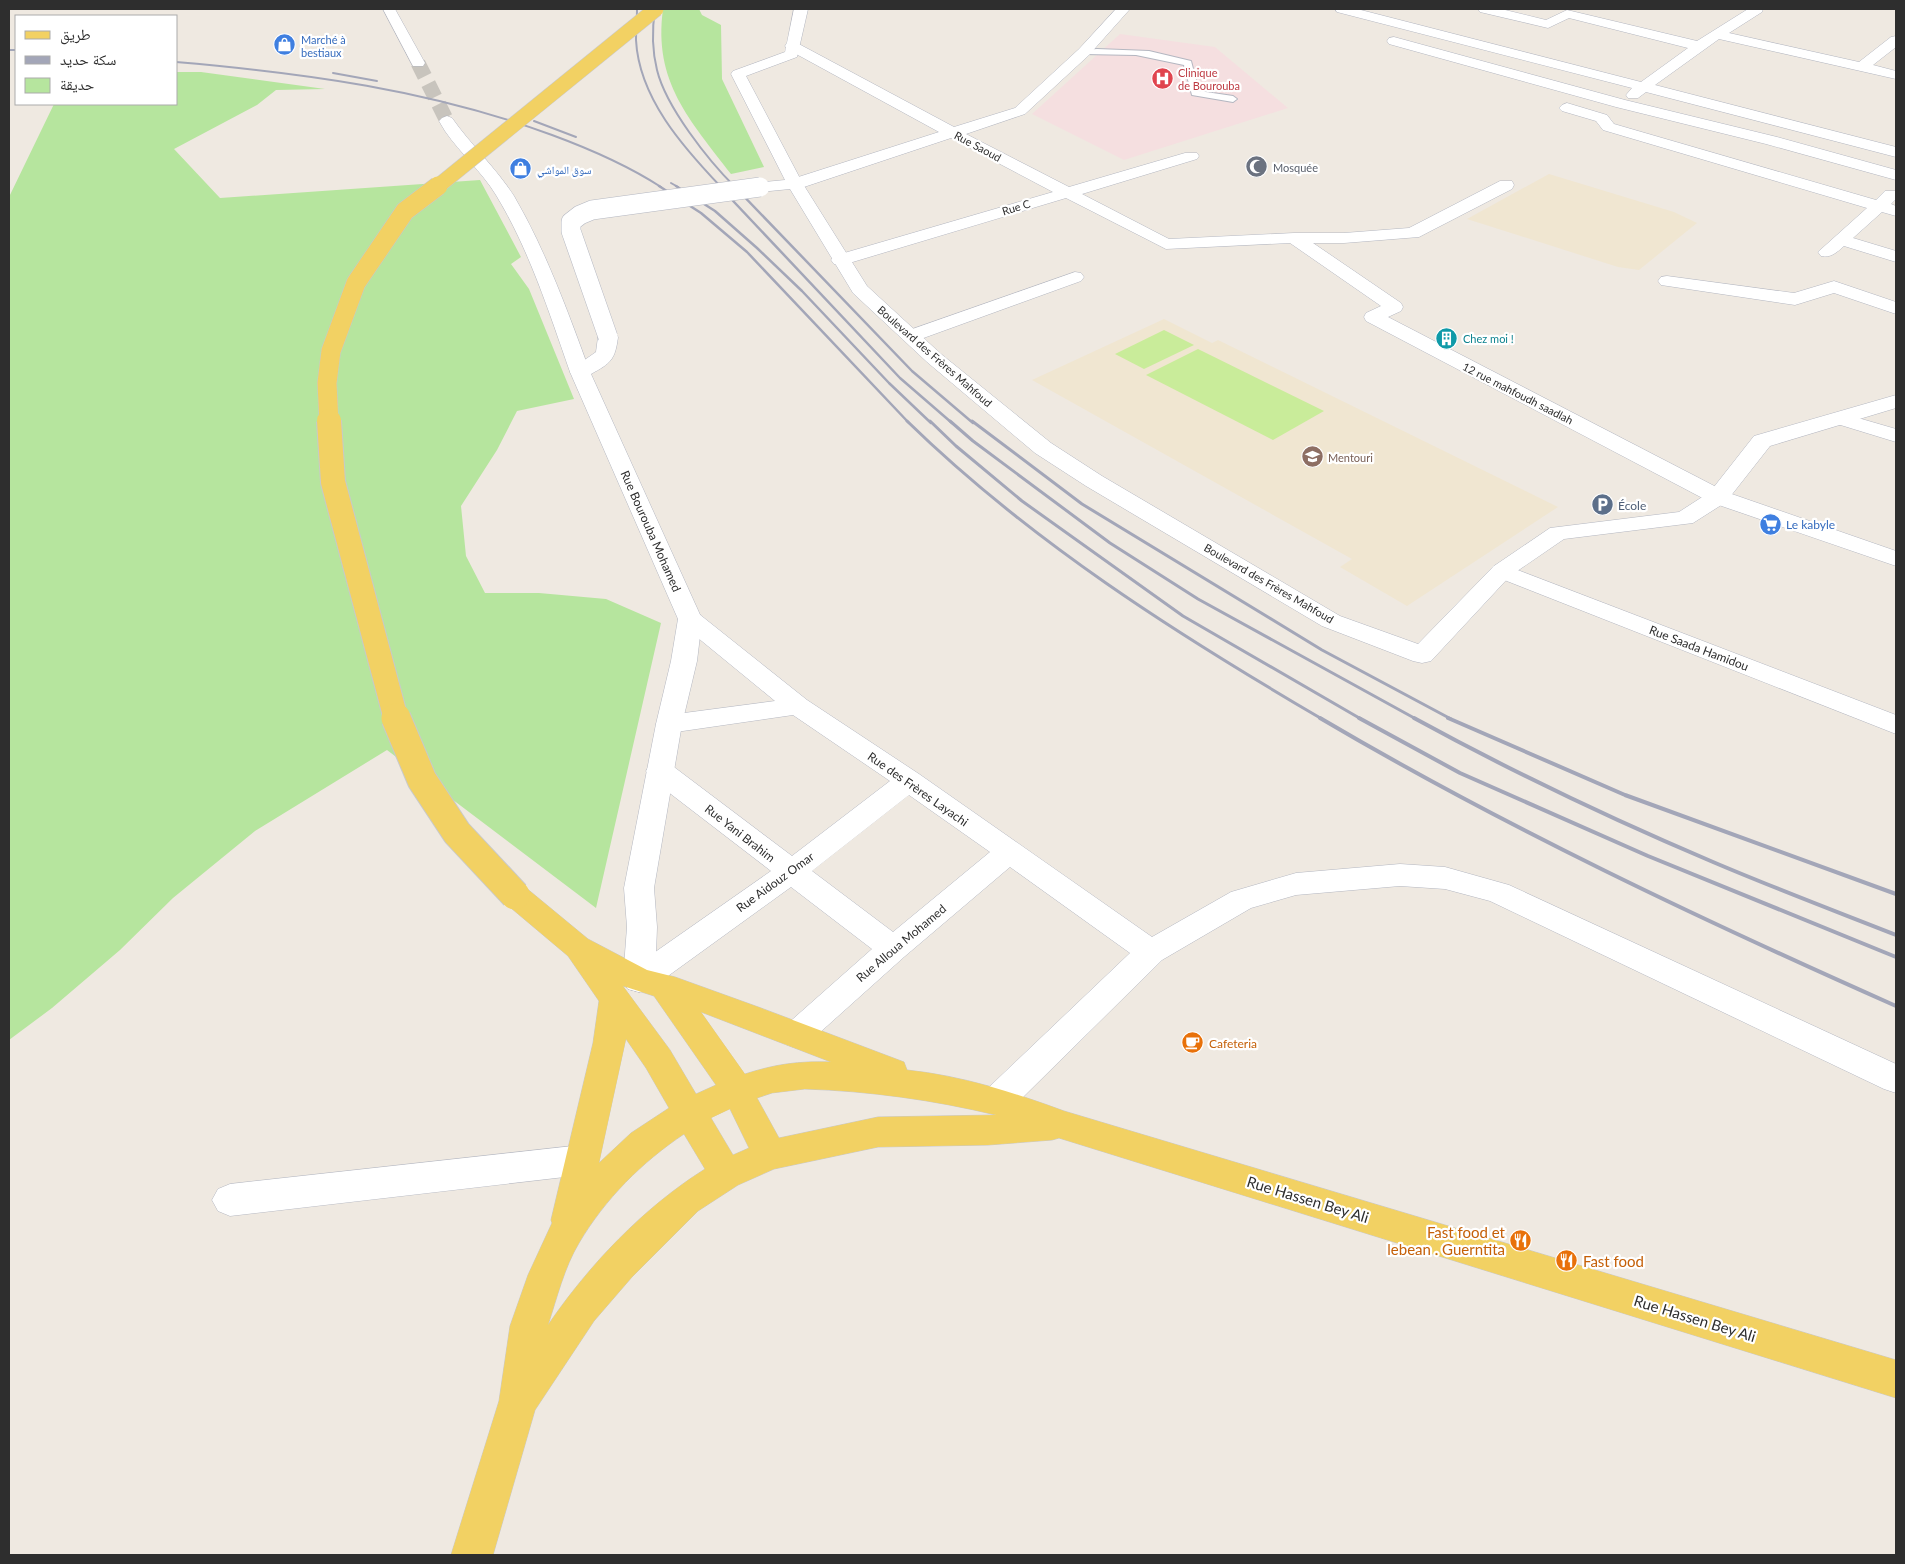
<svg xmlns="http://www.w3.org/2000/svg" width="1905" height="1564" font-family="Lato,'Noto Naskh Arabic',sans-serif">
<style>
.education{fill:#f0e6d1}
.medical{fill:#f5dfe0}
.green{fill:#b6e59e}
.pitch{fill:#c9ec9a}
.lines{fill:none;stroke-linecap:round;stroke-linejoin:round}
.street-tunnel{stroke:#c8c4bd;stroke-width:15;stroke-dasharray:15 8;stroke-linecap:butt}
.lane-casing{stroke:#b4b7c1;stroke-width:2}
.street-casing{stroke:#b4b7c1;stroke-width:1}
.secondary-casing{stroke:#b4b7c1;stroke-width:1}
.primary-casing{stroke:#c9c9c9;stroke-width:1}
.lane{fill:#fff;fill-rule:evenodd}
.street{fill:#fff;fill-rule:evenodd}
.secondary{fill:#fff;fill-rule:evenodd}
.primary{fill:#f2d163;fill-rule:evenodd}
.rail-far3{stroke:#a3a6b8;stroke-width:2}
.rail-far2{stroke:#a3a6b8;stroke-width:2.5}
.rail-far1{stroke:#a3a6b8;stroke-width:3}
.rail{stroke:#a3a6b8;stroke-width:4}
.secondary-bridge-far1-casing{stroke:#b4b7c1;stroke-width:16;stroke-linecap:butt}
.secondary-bridge-casing{stroke:#b4b7c1;stroke-width:20;stroke-linecap:butt}
.primary-bridge-far3-casing{stroke:#c9c9c9;stroke-width:16;stroke-linecap:butt}
.primary-bridge-far2-casing{stroke:#c9c9c9;stroke-width:20;stroke-linecap:butt}
.primary-bridge-far1-casing{stroke:#c9c9c9;stroke-width:26;stroke-linecap:butt}
.primary-bridge-casing{stroke:#c9c9c9;stroke-width:31;stroke-linecap:butt}
.secondary-bridge-far1{stroke:#fff;stroke-width:15}
.secondary-bridge{stroke:#fff;stroke-width:19}
.primary-bridge-far3{stroke:#f2d163;stroke-width:15}
.primary-bridge-far2{stroke:#f2d163;stroke-width:19}
.primary-bridge-far1{stroke:#f2d163;stroke-width:24}
.primary-bridge{stroke:#f2d163;stroke-width:29}
.labels{text-anchor:middle;dominant-baseline:central;stroke-width:4.5;stroke-linejoin:round;paint-order:stroke}
.far-shop-label{font-size:11px;fill:#366cbe;stroke:#fff;text-anchor:start}
.far-health-label{font-size:11px;fill:#be3a42;stroke:#fff;text-anchor:start}
.far-street-label{font-size:11px;fill:#2e2e2e;stroke:#fff}
.far-worship-label{font-size:11px;fill:#5b616d;stroke:#fff;text-anchor:start}
.far-culture-label{font-size:11px;fill:#0d838f;stroke:#fff;text-anchor:start}
.far-education-label{font-size:11px;fill:#785e54;stroke:#fff;text-anchor:start}
.service-label{font-size:12px;fill:#4e5e75;stroke:#fff;text-anchor:start}
.shop-label{font-size:12px;fill:#366cbe;stroke:#fff;text-anchor:start}
.street-label{font-size:12px;fill:#2e2e2e;stroke:#fff}
.food-label{font-size:12px;fill:#c56008;stroke:#fff;text-anchor:start}
.near-street-label{font-size:15px;fill:#2e2e2e;stroke:#fff}
.near-food-label{font-size:15px;fill:#c56008;stroke:#fff;text-anchor:end}
</style>
<rect width="100%" height="100%" fill="#efe9e1"/>
<g class="education">
<path d="M1549,174L1674,212L1697,223L1639,270L1618,267L1467,219Z"/>
<path d="M1164,319L1212,343L1218,340L1558,507L1407,606L1340,567L1352,559L1032,380Z"/>
</g>
<path class="medical" d="M1120,34L1215,47L1288,108L1124,160L1032,114Z"/>
<g class="green">
<path d="M663,9H699L702,15L721,25L722,79L764,167L731,174C690,120 653,82 663,9Z"/>
<path d="M176,72H201L325,89L276,90L257,105L174,149L220,198L480,180L521,257L511,264L529,289L574,399L517,411L497,450L461,506L466,556L485,593H539L606,599L661,623L596,908L387,750L255,831L173,898L120,950L52,1008L9,1040V197L54,104H176Z"/>
</g>
<g class="pitch">
<path d="M1164,330L1194,345L1144,369L1115,354Z"/>
<path d="M1198,349L1324,411L1273,440L1146,375Z"/>
</g>
<g class="lines">
<path class="street-tunnel" d="M418,63L447,121"/>
<defs>
<path id="lane" d="M1097,49L1149,51L1191,61L1199,91L1233,96L1237,99L1233,102L1192,95L1184,65L1136,55L1084,54L1080,52L1084,50Z"/>
<g id="street">
<path d="M383,9H395L425,63L423,66H413Z"/>
<path d="M1116,9H1130L1089,55L1025,114L966,134L1069,187L1185,153H1197L1199,156L1197,159L1082,194L1169,239L1294,233H1344L1409,228L1500,181H1512L1514,185L1512,189L1419,237L1344,243H1313L1401,303L1403,307L1401,311L1388,317L1726,492L1896,551V566L1710,502L1366,321L1364,317L1366,313L1381,306L1290,243L1166,249L1066,198L846,264L840,265L834,264L831,260L834,256L1053,192L951,138L801,188H789L787,184L789,180L939,132L787,49L785,46L787,43H797L954,127L1015,108L1079,49Z"/>
<path d="M1335,9H1357L1641,82L1688,48L1569,18L1548,28L1480,12L1478,9H1501L1546,20L1567,10L1697,41L1748,9H1763L1762,12L1729,33L1859,62L1891,37L1896,36V47L1873,65L1896,71V79L1719,39L1655,85L1896,147V157L1646,92L1638,98H1628L1626,95L1632,88L1337,12Z"/>
<path d="M1394,37L1625,100L1777,137L1896,170V180L1766,144L1616,107L1389,44L1387,41L1389,38Z"/>
<path d="M1567,103L1607,115L1614,124L1876,200L1885,191H1896V199L1891,204L1896,206V216L1882,212L1853,238L1896,251V262L1844,246C1836,253 1831,258 1821,256L1818,252L1867,208L1603,130L1596,121L1562,111L1559,108L1562,105Z"/>
<path d="M447,116L452,118C471,145 496,168 514,196C546,251 568,312 590,372L587,376L580,378L573,376L570,372C549,312 529,249 496,195C482,172 461,154 445,131L439,121L442,118Z"/>
<path d="M1075,272L1081,273L1084,277L1081,281L918,340L911,342L904,340L901,336L904,332Z"/>
<path d="M1667,276L1794,293L1834,281L1896,302V314L1834,293L1795,305L1661,285L1658,281L1661,277Z"/>
<path d="M1841,413L1896,429V442L1834,423L1831,419L1834,415Z"/>
<path d="M1502,564L1896,715V734L1494,576L1490,571L1494,566Z"/>
<path d="M690,611L699,614L807,700L919,774L1152,937L1231,892L1296,873L1400,864L1445,867L1509,885L1896,1064V1093L1884,1089L1490,901L1445,889L1400,886L1296,895L1251,908L1162,960L1009,1111L997,1115L985,1111L980,1101L985,1091L1130,953L1010,867L904,957L807,1044L796,1048L785,1044L780,1035L785,1026L872,949L791,887L650,989L639,992L628,989L623,980L628,971L771,871L650,778L646,771L650,764L660,762L670,764L792,856L890,781L793,715L669,733L660,730L656,724L660,718L669,715L775,701L681,624L678,619L681,614ZM909,795L990,852L893,932L812,871Z"/>
<path d="M582,1145L594,1149L599,1160L594,1171L582,1175L230,1216L218,1211L212,1200L218,1189L230,1184Z"/>
</g>
<g id="secondary">
<path d="M794,9H808L797,57L746,76L803,184L867,286L941,354L1051,443L1102,476L1340,616L1418,644L1494,566L1550,528L1679,512L1710,492L1754,436L1896,395V408L1770,446L1726,502L1693,523L1564,539L1510,576L1431,661L1422,663L1413,661L1322,626L1086,486L1035,453L927,362L853,293L790,189L760,192L754,191L752,187L754,183L785,180L731,74L733,71L785,52Z"/>
<path d="M608,331L615,333L618,337C615,360 611,363 591,374L702,619L697,661L682,724L654,888L657,927L655,980L650,989L639,992L628,989L623,980L627,927L624,888L656,724L671,661L678,619L570,372L573,368L596,352L598,337L601,333Z"/>
</g>
<path id="primary" d="M515,884L525,887L588,939L647,970L675,977L761,1008L904,1062L907,1070C963,1076 1012,1092 1064,1111L1896,1360V1398L1059,1138L1052,1140L988,1145L878,1147L774,1169L738,1185L698,1211L632,1277L594,1321L535,1410L493,1555H451L499,1401L510,1326L528,1275L552,1223L551,1220L593,1043L599,1001L568,956L505,903L500,895L505,887ZM623,986L654,996L716,1085L696,1094L670,1050ZM701,1012L831,1062C798,1061 776,1064 745,1074ZM626,1039L646,1068L669,1108L631,1133L599,1163ZM805,1089C869,1091 934,1100 996,1115L878,1117L779,1138L757,1098L772,1093ZM730,1109L749,1148L733,1155L711,1118ZM684,1134L705,1169C643,1208 589,1265 548,1325C557,1298 564,1268 579,1243C605,1199 642,1162 684,1134Z"/>
</defs>
<use href="#lane" class="lane-casing"/>
<use href="#street" class="street-casing"/>
<use href="#secondary" class="secondary-casing"/>
<use href="#primary" class="primary-casing"/>
<use href="#lane" class="lane"/>
<use href="#street" class="street"/>
<use href="#secondary" class="secondary"/>
<use href="#primary" class="primary"/>
<g class="rail-far3">
<path d="M637,9C637,19 636,30 636,40C639,98 683,147 721,187"/>
<path d="M655,9C652,29 652,50 657,70C666,107 708,160 735,187"/>
<path d="M9,50H16"/>
<path d="M176,62C304,73 431,90 552,135C590,149 627,165 661,187"/>
<path d="M333,73L377,81"/>
<path d="M534,121L576,137"/>
<path d="M671,183L678,187"/>
</g>
<g class="rail-far2">
<path d="M659,186L701,213L747,252L909,423"/>
<path d="M676,186L715,211L757,248L802,291L889,383L931,423"/>
<path d="M719,186L900,378L952,423"/>
<path d="M734,186L912,371L973,423"/>
</g>
<g class="rail-far1">
<path d="M907,421C1030,541 1175,633 1322,719"/>
<path d="M930,421L956,446L1022,501L1183,616L1361,719"/>
<path d="M950,421L973,441L1110,543L1198,599L1416,719"/>
<path d="M972,421L1082,504L1322,650L1451,719"/>
</g>
<g class="rail">
<path d="M1320,718C1505,827 1700,919 1896,1006"/>
<path d="M1359,718L1460,773L1648,856L1896,957"/>
<path d="M1414,718C1511,771 1611,819 1713,862C1774,888 1835,911 1896,935"/>
<path d="M1448,718L1625,795L1896,894"/>
</g>
<defs>
<path id="secondary-bridge-far1" d="M758,187H760"/>
<path id="secondary-bridge" d="M608,337L571,231V222L580,215L592,210L760,187"/>
<path id="primary-bridge-far3" d="M437,187L656,9"/>
<path id="primary-bridge-far2" d="M329,423L327,383L331,351L356,283L405,211L438,186"/>
<path id="primary-bridge-far1" d="M329,421L333,482L396,719"/>
<path id="primary-bridge" d="M396,718L422,780L457,833L515,895"/>
</defs>
<use href="#secondary-bridge-far1" class="secondary-bridge-far1-casing"/>
<use href="#secondary-bridge" class="secondary-bridge-casing"/>
<use href="#primary-bridge-far3" class="primary-bridge-far3-casing"/>
<use href="#primary-bridge-far2" class="primary-bridge-far2-casing"/>
<use href="#primary-bridge-far1" class="primary-bridge-far1-casing"/>
<use href="#primary-bridge" class="primary-bridge-casing"/>
<use href="#secondary-bridge-far1" class="secondary-bridge-far1"/>
<use href="#secondary-bridge" class="secondary-bridge"/>
<use href="#primary-bridge-far3" class="primary-bridge-far3"/>
<use href="#primary-bridge-far2" class="primary-bridge-far2"/>
<use href="#primary-bridge-far1" class="primary-bridge-far1"/>
<use href="#primary-bridge" class="primary-bridge"/>
</g>
<defs>
<symbol id="shop-disc" viewBox="-11 -11 22 22"><circle r="9.5" fill="#3f7fe0" stroke="#fff"/><path d="M-5-2.5h2.3a2.7 3.5 0 0 1 5.4 0H5L5.5 6h-11ZM-1.5-2.5h3a1.5 2.3 0 0 0-3 0Z" fill="#fff"/></symbol>
<symbol id="hospital-disc" viewBox="-11 -11 22 22"><circle r="9.5" fill="#e0444e" stroke="#fff"/><path d="M-5-5h3v3.5h4V-5h3V5h-3V1.5h-4V5h-3Z" fill="#fff"/></symbol>
<symbol id="mosque-disc" viewBox="-11 -11 22 22"><circle r="9.5" fill="#6b7280" stroke="#fff"/><path d="M3.5-4.9A6 6 0 1 0 3.5 4.9A5 5 0 1 1 3.5-4.9Z" fill="#fff"/></symbol>
<symbol id="building-disc" viewBox="-11 -11 22 22"><circle r="9.5" fill="#0f9aa8" stroke="#fff"/><path d="M-4-6H4V6H1V3H-1V6H-4ZM-2.5-4.3h1.7v1.8h-1.7ZM.8-4.3h1.7v1.8H.8ZM-2.5-1h1.7V.8h-1.7ZM.8-1h1.7V.8H.8Z" fill="#fff"/></symbol>
<symbol id="school-disc" viewBox="-11 -11 22 22"><circle r="9.5" fill="#8d6e63" stroke="#fff"/><path d="M0-5L7-2L0 1L-7-2ZM-4 1L0 2.5L4 1V4Q0 6-4 4Z" fill="#fff"/></symbol>
<symbol id="parking-disc" viewBox="-11 -11 22 22"><circle r="9.5" fill="#5c6f8a" stroke="#fff"/><path d="M-3.5-5.5H1a3.5 3.5 0 0 1 0 7H-1V5.5H-3.5ZM-1-3.4V-.6H.8a1.4 1.4 0 0 0 0-2.8Z" fill="#fff"/></symbol>
<symbol id="supermarket-disc" viewBox="-11 -11 22 22"><circle r="9.5" fill="#3f7fe0" stroke="#fff"/><path d="M-6-5.5h2.5l.6 2H6L4.5 2H-2.5L-4.4-4H-6ZM-1.5 3.2a1.3 1.3 0 1 0 .1 0ZM3 3.2a1.3 1.3 0 1 0 .1 0Z" fill="#fff"/></symbol>
<symbol id="cafe-disc" viewBox="-11 -11 22 22"><circle r="9.5" fill="#e8710a" stroke="#fff"/><path d="M-5.5-4.5H6V0H3Q3 3.5 0 3.5H-2.5Q-5.5 3.5-5.5 0ZM3-3.2v2h1.7v-2ZM-6 4.5H4V6H-6Z" fill="#fff"/></symbol>
<symbol id="restaurant-disc" viewBox="-11 -11 22 22"><circle r="9.5" fill="#e8710a" stroke="#fff"/><path d="M-5-6h1v4h1v-4h1v4h1v-4h1v5L-1.5 .5V6h-2V.5L-5-1ZM5-6V6H3V1.5H1.5Q1.5-4 5-6Z" fill="#fff"/></symbol>
</defs>
<g fill-rule="evenodd">
<use href="#shop-disc" x="272" y="32" width="25" height="25"/>
<use href="#hospital-disc" x="1150" y="66" width="25" height="25"/>
<use href="#mosque-disc" x="1244" y="154" width="25" height="25"/>
<use href="#shop-disc" x="508" y="156" width="25" height="25"/>
<use href="#building-disc" x="1434" y="326" width="25" height="25"/>
<use href="#school-disc" x="1300" y="444" width="25" height="25"/>
<use href="#parking-disc" x="1590" y="492" width="25" height="25"/>
<use href="#supermarket-disc" x="1758" y="512" width="25" height="25"/>
<use href="#cafe-disc" x="1180" y="1030" width="25" height="25"/>
<use href="#restaurant-disc" x="1508" y="1228" width="25" height="25"/>
<use href="#restaurant-disc" x="1554" y="1248" width="25" height="25"/>
</g>
<g class="labels">
<g class="far-shop-label">
<text x="301" y="39">Marché à<tspan x="301" dy="13">bestiaux</tspan></text>
<text x="537" y="169">سوق المواشي</text>
</g>
<g class="far-health-label">
<text x="1178" y="72">Clinique<tspan x="1178" dy="13">de Bourouba</tspan></text>
</g>
<g class="far-street-label">
<text transform="translate(978 146) rotate(28)">Rue Saoud</text>
<text transform="translate(1016 207) rotate(-17)">Rue C</text>
<text transform="translate(935 356) rotate(41)">Boulevard des Frères Mahfoud</text>
<text transform="translate(1518 393) rotate(27)">12 rue mahfoudh saadlah</text>
<text transform="translate(1269 583) rotate(30)">Boulevard des Frères Mahfoud</text>
</g>
<g class="far-worship-label">
<text x="1273" y="167">Mosquée</text>
</g>
<g class="far-culture-label">
<text x="1463" y="338">Chez moi !</text>
</g>
<g class="far-education-label">
<text x="1328" y="457">Mentouri</text>
</g>
<g class="service-label">
<text x="1618" y="505">École</text>
</g>
<g class="shop-label">
<text x="1786" y="524">Le kabyle</text>
</g>
<g class="street-label">
<text transform="translate(651 531) rotate(66)">Rue Bourouba Mohamed</text>
<text transform="translate(1699 648) rotate(21)">Rue Saada Hamidou</text>
<text transform="translate(918 789) rotate(35)">Rue des Frères Layachi</text>
<text transform="translate(740 833) rotate(38)">Rue Yani Brahim</text>
<text transform="translate(775 882) rotate(-36)">Rue Aidouz Omar</text>
<text transform="translate(901 943) rotate(-40)">Rue Alloua Mohamed</text>
</g>
<g class="food-label">
<text x="1209" y="1043">Cafeteria</text>
</g>
<g class="near-street-label">
<text transform="translate(1308 1199) rotate(17)">Rue Hassen Bey Ali</text>
<text transform="translate(1695 1318) rotate(17)">Rue Hassen Bey Ali</text>
</g>
<g class="near-food-label">
<text x="1505" y="1232">Fast food et<tspan x="1505" dy="17">lebean . Guerntita</tspan></text>
<text x="1583" y="1261" text-anchor="start">Fast food</text>
</g>
</g>
<rect width="1905" height="1564" fill="none" stroke="#2e2e2e" stroke-width="20"/>
<rect x="15" y="15" width="162" height="90" fill="#ffffff" stroke="#ababab"/>
<rect x="25" y="31" width="25" height="8" fill="#f2d163" stroke="#ababab"/>
<text x="60" y="40" font-size="15" fill="#2e2e2e">طريق</text>
<rect x="25" y="56" width="25" height="8" fill="#a3a6b8" stroke="#ababab"/>
<text x="60" y="65" font-size="15" fill="#2e2e2e">سكة حديد</text>
<rect x="25" y="78" width="25" height="15" fill="#b6e59e" stroke="#ababab"/>
<text x="60" y="90" font-size="15" fill="#2e2e2e">حديقة</text>
</svg>
